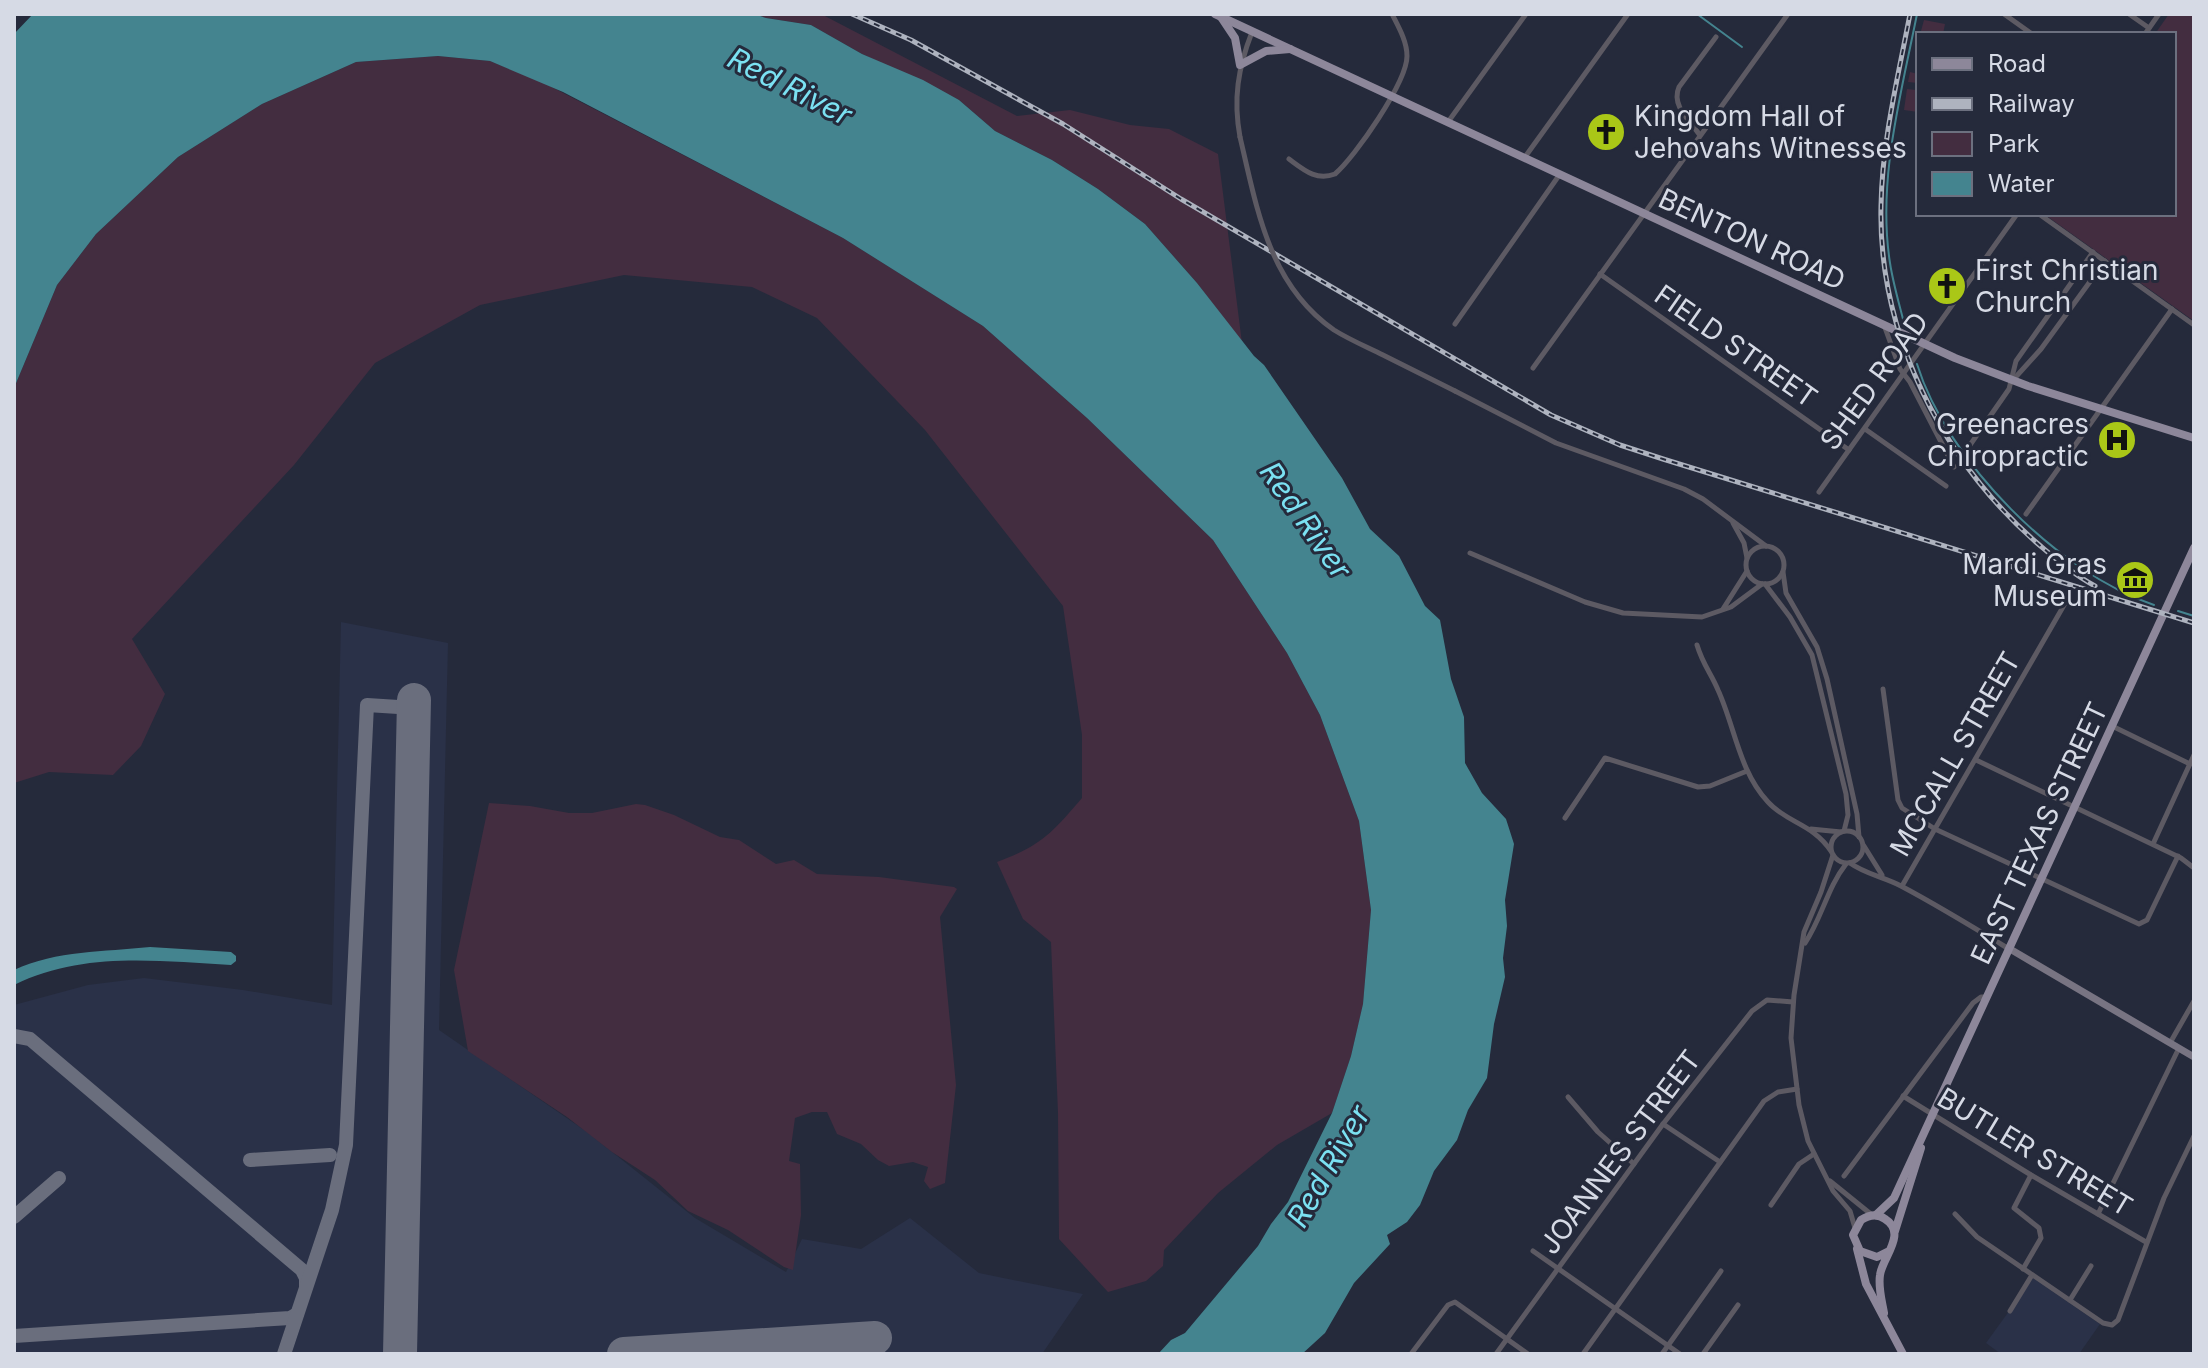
<svg xmlns="http://www.w3.org/2000/svg" width="2208" height="1368" font-family="Inter,sans-serif">
<style>
.built{fill:#2a3148}
.green{fill:#432d40}
.water{fill:#44848f}
.lines{fill:none;stroke-linecap:round;stroke-linejoin:round}
.stream{stroke:#44848f;stroke-width:2}
.taxiway{stroke:#6a6e7d;stroke-width:14}
.runway{stroke:#6a6e7d;stroke-width:34}
.street{stroke:#5d5a63;stroke-width:5}
.secondary{stroke:#787482;stroke-width:7}
.primary{stroke:#8d879a;stroke-width:8}
.rail-casing{stroke:#aeb3bf;stroke-width:5}
.rail{stroke:#252a3b;stroke-width:2;stroke-dasharray:6;stroke-linecap:butt}
.street-bridge{stroke:#5d5a63;stroke-width:5}
.labels{text-anchor:middle;dominant-baseline:central;stroke-width:6;stroke-linejoin:round;paint-order:stroke}
.poi-label{font-size:28px;fill:#d6dae5;stroke:#252a3b;text-anchor:start}
.street-label{font-size:28px;fill:#d6dae5;stroke:#252a3b}
.water-label{font-size:30px;font-style:italic;fill:#7be1f2;stroke:#252a3b}
</style>
<rect width="100%" height="100%" fill="#252a3b"/>
<g class="built">
<path d="M341,622L448,643L439,1030L587,1132L695,1218L786,1272L802,1239L861,1249L910,1218L979,1273L1083,1294L1042,1354H14V1005L88,985L144,978L243,990L332,1005Z"/>
<path d="M2033,1278L2100,1324L2079,1354H2001L1986,1343Z"/>
</g>
<g class="green">
<path d="M754,14H821L1017,116L1070,110L1130,125L1169,129L1218,154L1242,343L1197,283L1145,224L1098,189L1052,160L995,131L959,100L862,54L811,25L766,18Z"/>
<path d="M2169,14H2194V321L2044,214H2174V34H2155Z"/>
<path d="M1924,20L1945,24L1943,34L1921,31Z"/>
<path d="M438,56L490,61L542,82L843,238L983,326L1087,418L1213,540L1287,653L1320,715L1359,821L1371,910L1363,1005L1351,1056L1332,1113L1277,1145L1218,1193L1164,1250L1163,1266L1146,1281L1108,1292L1059,1239L1058,1113L1051,942L1023,919L997,862C1042,845 1051,834 1082,798V735L1063,606L925,430L817,318L752,287L624,275L480,305L375,363L294,465L132,639L165,694L141,746L113,775L49,772L14,783V388L57,285L96,234L178,157L262,104L356,62Z"/>
<path d="M1910,72L1918,74V112L1904,110L1907,89L1916,90L1918,83L1908,82Z"/>
<path d="M489,803L530,806L569,813H592L636,804L645,805L674,815L720,837L739,840L776,864L794,860L817,874L879,877L954,887L957,889L940,917L956,1085L945,1183L930,1189L924,1181L928,1167L913,1162L889,1166L878,1160L861,1144L837,1134L827,1112H812L795,1118L789,1161L800,1164L801,1215L793,1270L784,1267L728,1230L688,1211L655,1180L612,1152L567,1117L468,1051L454,970Z"/>
</g>
<g class="water">
<path d="M33,14H754L766,18L811,25L862,54L923,80L959,100L995,131L1052,160L1098,189L1145,224L1197,283L1254,356L1264,365L1342,478L1370,529L1399,556L1425,606L1440,620L1451,679L1464,717L1465,763L1482,793L1506,819L1514,844L1505,900L1507,926L1503,958L1505,977L1494,1024L1487,1078L1468,1110L1457,1140L1434,1171L1420,1205L1407,1222L1387,1235L1390,1244L1354,1283L1325,1333L1302,1354H1158L1171,1340L1185,1333L1258,1246L1271,1224L1288,1202L1332,1113L1351,1056L1363,1004L1371,910L1359,821L1320,715L1287,653L1213,540L1087,418L983,326L843,238L563,92L490,61L438,56L356,62L262,104L178,157L96,234L57,285L14,388V34Z"/>
<path d="M150,947L231,952L236,956V961L231,965C157,961 83,951 14,985V970C57,950 104,952 150,947Z"/>
</g>
<g class="lines">
<g class="stream">
<path d="M1697,14L1742,47"/>
<path d="M1904,323C1899,303 1893,283 1890,263C1877,180 1901,95 1917,14"/>
<path d="M1917,364C1947,461 2058,573 2154,605"/>
<path d="M2178,611L2194,616"/>
</g>
<g class="taxiway">
<path d="M14,1036L30,1039L302,1270L306,1278V1286"/>
<path d="M250,1160L330,1155"/>
<path d="M14,1217L59,1178"/>
<path d="M14,1336L290,1318L297,1314"/>
<path d="M820,1341L849,1354"/>
<path d="M284,1354L332,1210L346,1145L367,705L414,708"/>
</g>
<g class="runway">
<path d="M400,1354L414,700"/>
<path d="M624,1354L875,1338"/>
</g>
<g class="street">
<path d="M2004,14L2032,34"/>
<path d="M2129,14L2149,28"/>
<path d="M2145,34L2159,14"/>
<path d="M1448,122L1526,14"/>
<path d="M1699,134C1689,120 1671,105 1679,87L1716,37"/>
<path d="M1240,137C1233,99 1238,68 1252,32"/>
<path d="M1525,157L1628,14"/>
<path d="M1289,159C1304,170 1316,181 1335,174C1355,157 1407,82 1407,56C1407,41 1398,26 1392,14"/>
<path d="M2039,214L2194,325"/>
<path d="M1600,274L1849,450"/>
<path d="M1455,324L1560,174"/>
<path d="M1884,325L1900,369L1910,382L1954,467"/>
<path d="M1533,368L1788,14"/>
<path d="M2013,380L2041,349L2105,261"/>
<path d="M1455,391L1556,443L1684,489L1703,499L1766,546"/>
<path d="M1865,429L1946,486"/>
<path d="M1970,445L2009,389L2016,361L2093,252"/>
<path d="M1819,492L2017,214"/>
<path d="M2026,514L2172,309"/>
<path d="M1733,523L1744,543L1747,558"/>
<circle cx="1765" cy="565" r="19"/>
<path d="M1470,553L1585,602L1623,613L1702,617L1731,607L1762,584"/>
<path d="M1783,572L1786,593L1817,647L1827,679L1857,814L1859,837"/>
<path d="M1765,584L1790,617L1812,655L1846,794L1848,815L1844,831"/>
<path d="M1723,609L1747,571"/>
<path d="M1697,645C1703,665 1711,673 1718,690C1735,727 1739,771 1768,802C1787,823 1812,823 1831,851"/>
<path d="M1883,689L1898,800L1902,808L1935,829L2139,924L2147,920L2178,856"/>
<path d="M2112,726L2190,764"/>
<path d="M1976,760L2181,858L2194,868"/>
<path d="M1565,818L1605,758L1698,787L1710,786L1747,771"/>
<path d="M1811,829L1841,832"/>
<circle cx="1847" cy="847" r="16"/>
<path d="M2153,844L2194,755"/>
<path d="M1864,846L1882,875"/>
<path d="M1833,855L1821,892L1804,932L1794,995L1791,1038L1799,1105L1808,1141L1833,1191L1850,1211L1855,1228"/>
<path d="M1850,863C1865,874 1884,877 1901,886C1937,905 1973,927 2009,949"/>
<path d="M1902,886L2067,600"/>
<path d="M1805,943C1822,918 1827,888 1846,864"/>
<path d="M2170,1043L2194,1001"/>
<path d="M1903,1096L2031,1175L2146,1242"/>
<path d="M1568,1097L1598,1132L1634,1164"/>
<path d="M1663,1124L1720,1162"/>
<path d="M1844,1176L1973,1003L1981,997H1986"/>
<path d="M1830,1181L1872,1215"/>
<path d="M1771,1205L1799,1164L1814,1154"/>
<path d="M1955,1214L1977,1237L2103,1323L2112,1325L2118,1320L2164,1198L2194,1136"/>
<path d="M2098,1214L2179,1048"/>
<path d="M1533,1251L1680,1354"/>
<path d="M2023,1269L2041,1238L2039,1228L2014,1208L2031,1175"/>
<path d="M2070,1300L2091,1266"/>
<path d="M2010,1311L2032,1275"/>
<path d="M1411,1354L1448,1305L1455,1302L1528,1354"/>
<path d="M1496,1354L1663,1124L1752,1011L1767,1000L1793,1002"/>
<path d="M1583,1354L1764,1101L1778,1092L1797,1089"/>
<path d="M1662,1354L1721,1271"/>
<path d="M1703,1354L1738,1305"/>
</g>
<path class="secondary" d="M2010,949L2194,1057"/>
<g class="primary">
<path d="M1215,14L1955,358L2028,386L2194,438"/>
<path d="M1221,17L1235,38L1240,65L1266,51L1290,49"/>
<path d="M1876,1215L1894,1198L2194,548"/>
<path d="M1895,1231L1921,1148"/>
<path d="M1857,1249L1866,1284L1903,1354"/>
<path d="M1884,1313C1882,1301 1878,1288 1880,1275C1882,1258 1908,1233 1885,1219C1877,1213 1869,1215 1861,1220L1853,1235L1860,1251L1877,1257L1889,1251"/>
</g>
<defs>
<g id="rail">
<path d="M852,14L911,40L1063,124L1181,199L1551,415L1620,445L1663,459L2194,623"/>
<path d="M1910,14C1898,77 1882,141 1881,206C1878,334 1942,460 2037,543C2056,559 2074,575 2095,586"/>
</g>
</defs>
<use href="#rail" class="rail-casing"/>
<use href="#rail" class="rail"/>
<path class="street-bridge" d="M1240,137C1257,209 1269,285 1334,330C1350,340 1367,347 1383,355C1407,367 1431,379 1455,391"/>
</g>
<defs>
<symbol id="church-disc" viewBox="-11 -11 22 22"><circle r="9.5" fill="#aac717" stroke="#252a3b"/><path d="M-1.2-6h2.4v3.5h3.3v2.4h-3.3V6h-2.4V-.1h-3.3v-2.4h3.3Z" fill="#111"/></symbol>
<symbol id="hospital-disc" viewBox="-11 -11 22 22"><circle r="9.5" fill="#aac717" stroke="#252a3b"/><path d="M-5-5h3v3.5h4V-5h3V5h-3V1.5h-4V5h-3Z" fill="#111"/></symbol>
<symbol id="museum-disc" viewBox="-11 -11 22 22"><circle r="9.5" fill="#aac717" stroke="#252a3b"/><path d="M0-6L6-3V-2H-6V-3ZM-5-1h2V3h-2ZM-1-1h2V3h-2ZM3-1h2V3H3ZM-6 4H6V6H-6Z" fill="#111"/></symbol>
</defs>
<g fill-rule="evenodd">
<use href="#church-disc" x="1584" y="110" width="44" height="44"/>
<use href="#church-disc" x="1925" y="264" width="44" height="44"/>
<use href="#hospital-disc" x="2095" y="418" width="44" height="44"/>
<use href="#museum-disc" x="2113" y="558" width="44" height="44"/>
</g>
<g class="labels">
<g class="poi-label">
<text x="1634" y="116">Kingdom Hall of<tspan x="1634" dy="32">Jehovahs Witnesses</tspan></text>
<text x="1975" y="270">First Christian<tspan x="1975" dy="32">Church</tspan></text>
<text x="2089" y="424" text-anchor="end">Greenacres<tspan x="2089" dy="32">Chiropractic</tspan></text>
<text x="2107" y="564" text-anchor="end">Mardi Gras<tspan x="2107" dy="32">Museum</tspan></text>
</g>
<g class="street-label">
<text transform="translate(1752 239) rotate(25)">BENTON ROAD</text>
<text transform="translate(1736 346) rotate(35)">FIELD STREET</text>
<text transform="translate(1874 381) rotate(-54)">SHED ROAD</text>
<text transform="translate(1955 754) rotate(-60)">MCCALL STREET</text>
<text transform="translate(2039 833) rotate(-65)">EAST TEXAS STREET</text>
<text transform="translate(1620 1152) rotate(-53)">JOANNES STREET</text>
<text transform="translate(2035 1152) rotate(31)">BUTLER STREET</text>
</g>
<g class="water-label">
<text transform="translate(790 86) rotate(27)">Red River</text>
<text transform="translate(1306 520) rotate(55)">Red River</text>
<text transform="translate(1328 1166) rotate(-60)">Red River</text>
</g>
</g>
<rect width="2208" height="1368" fill="none" stroke="#d6dae5" stroke-width="32"/>
<rect x="1916" y="32" width="260" height="184" fill="#252a3b" stroke="#6c707f" stroke-width="2"/>
<rect x="1932" y="58" width="40" height="12" fill="#8d879a" stroke="#6c707f" stroke-width="2"/>
<text x="1988" y="72" font-size="24" fill="#d6dae5">Road</text>
<rect x="1932" y="98" width="40" height="12" fill="#aeb3bf" stroke="#6c707f" stroke-width="2"/>
<text x="1988" y="112" font-size="24" fill="#d6dae5">Railway</text>
<rect x="1932" y="132" width="40" height="24" fill="#432d40" stroke="#6c707f" stroke-width="2"/>
<text x="1988" y="152" font-size="24" fill="#d6dae5">Park</text>
<rect x="1932" y="172" width="40" height="24" fill="#44848f" stroke="#6c707f" stroke-width="2"/>
<text x="1988" y="192" font-size="24" fill="#d6dae5">Water</text>
</svg>
